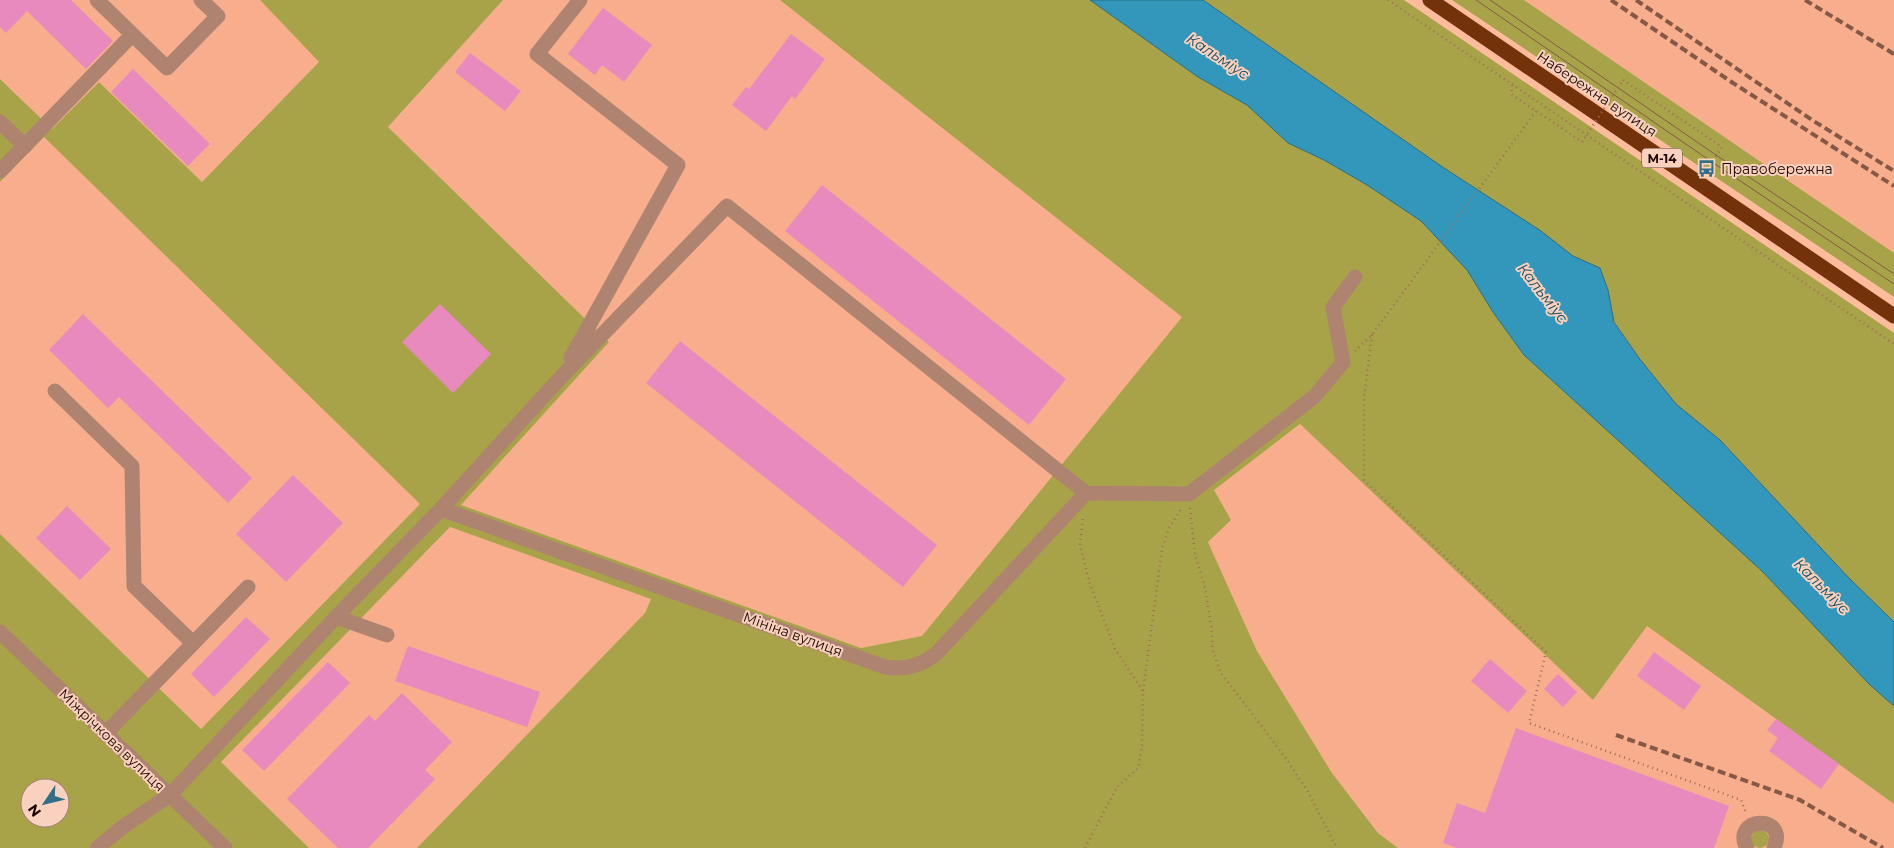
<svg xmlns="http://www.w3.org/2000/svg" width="1894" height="848" font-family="Montserrat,sans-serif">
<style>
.built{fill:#f8ae8c}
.green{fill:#a8a348;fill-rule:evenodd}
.water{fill:#3297ba;stroke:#2b6c82}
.building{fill:#e88abe}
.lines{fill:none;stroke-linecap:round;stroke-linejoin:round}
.path{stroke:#9e6e5a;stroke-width:2.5;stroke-dasharray:1 4;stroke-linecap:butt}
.minor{stroke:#ae8471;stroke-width:15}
.highway{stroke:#74320b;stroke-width:15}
.tram{stroke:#845948;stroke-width:1}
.rail{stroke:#845948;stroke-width:4;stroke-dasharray:8 4;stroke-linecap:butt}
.path-bridge{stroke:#9e6e5a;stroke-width:2.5;stroke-dasharray:1 4;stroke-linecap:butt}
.labels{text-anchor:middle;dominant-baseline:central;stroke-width:4;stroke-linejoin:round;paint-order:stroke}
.shield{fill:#fad1be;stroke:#5f4339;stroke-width:1}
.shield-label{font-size:12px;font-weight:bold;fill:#1c0600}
.street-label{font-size:14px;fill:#1c0600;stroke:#fad1be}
.poi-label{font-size:14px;fill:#1c0600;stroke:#fad1be;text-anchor:start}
.water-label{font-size:15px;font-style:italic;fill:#134a5e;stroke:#fad1be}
</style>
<rect width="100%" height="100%" fill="#ffbc9d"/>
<g class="built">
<path d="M0,0H260L319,62L202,182L99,82L52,129L0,79Z"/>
<path d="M503,0H780L1182,317L922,636L861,648L461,505L609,342L388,127Z"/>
<path d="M1524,0H1894V253Z"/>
<path d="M44,136L420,504L201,729L0,534V182Z"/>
<path d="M1301,424L1593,700L1647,626L1894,804V848H1398L1378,833L1332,773L1257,651L1208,542L1231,520L1213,490Z"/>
<path d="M450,527L651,598L645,613L417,848H309L221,762Z"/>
</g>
<g class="green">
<path d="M260,0H503L388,127L609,342L461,505L861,648L922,636L1182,317L780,0H1090L1198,77L1247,105L1288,143L1324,160L1367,185L1421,221L1467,270L1493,312L1524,355L1762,571L1870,685L1894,706V804L1647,626L1593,700L1300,424L1214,490L1231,520L1208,542L1257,651L1332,773L1378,833L1398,848H417L645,613L651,599L450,527L221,762L309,848H0V534L201,729L420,504L44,137L0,182V79L52,129L99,82L202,182L319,62ZM30,788H60V818H30Z"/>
<path d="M1203,0H1404L1894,333V622L1849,578L1720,440L1676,404L1639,358L1614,321L1608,290L1600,268L1573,256L1541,231L1441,166Z"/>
<path d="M1452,0H1524L1894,253V297Z"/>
<circle cx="1760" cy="839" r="9"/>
</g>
<path class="water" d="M1090,0H1203L1441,166L1541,231L1573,256L1600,268L1608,290L1614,322L1639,358L1676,404L1720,440L1849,578L1894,622V706L1870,685L1762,571L1524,355L1493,312L1467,270L1421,221L1367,185L1324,160L1288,143L1247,105L1198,77Z"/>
<g class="building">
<path d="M0,0H71L113,41L86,69L27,11L6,33L0,27Z"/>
<path d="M603,8L652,45L624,82L602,65L595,75L568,54Z"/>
<path d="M791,34L825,59L795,99L792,96L766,131L732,105L746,87L749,89Z"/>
<path d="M470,53L521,91L505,111L455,72Z"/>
<path d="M133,69L210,144L188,166L111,92Z"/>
<path d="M822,185L1066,379L1029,425L785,231Z"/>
<path d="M440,304L491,354L453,393L402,342Z"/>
<path d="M83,314L252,478L228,503L119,397L108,408L49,350Z"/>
<path d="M680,341L937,545L903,587L646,383Z"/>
<path d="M293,475L343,523L286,582L236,534Z"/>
<path d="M67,506L111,549L80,580L36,538Z"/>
<path d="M246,617L270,639L214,697L191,674Z"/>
<path d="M408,646L540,692L527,727L395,681Z"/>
<path d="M1654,652L1701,686L1684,710L1637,676Z"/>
<path d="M1490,659L1527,691L1508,713L1471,681Z"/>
<path d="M328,662L350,683L264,771L242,750Z"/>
<path d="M1558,674L1577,692L1563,707L1544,689Z"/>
<path d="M402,693L452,742L425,770L435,779L368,848H338L287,799L369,715L375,721Z"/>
<path d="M1776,719L1839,764L1821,789L1769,751L1778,738L1767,730Z"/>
<path d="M1516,728L1729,806L1714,848H1457L1443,843L1457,803L1485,813Z"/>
</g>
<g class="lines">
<g class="path">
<path d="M1388,0L1894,344"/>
<path d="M1623,80L1722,147L1707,169"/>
<path d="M1512,85L1511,94L1582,142"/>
<path d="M1372,335L1364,398V480L1546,652L1529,723L1741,800L1746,813"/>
<path d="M1355,351L1372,335L1536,111"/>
<path d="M1190,508L1195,554L1205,588L1211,624L1213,652L1221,673L1285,757L1307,790L1337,848"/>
<path d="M1083,519L1080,544L1089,581L1115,649L1143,691"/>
<path d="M1085,848L1117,787L1138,768L1142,745L1143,691L1162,549L1169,528L1181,509"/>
</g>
<g class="minor">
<path d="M97,0L167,68L218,16L201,0"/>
<path d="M0,122L25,146"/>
<path d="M0,171L132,35"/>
<path d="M571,358L678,165L537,54L580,0"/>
<path d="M55,391L132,466L134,586L193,643"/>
<path d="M441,509L885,667C905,670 920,666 936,654L1086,493"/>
<path d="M336,617L387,635"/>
<path d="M0,632L225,848"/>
<path d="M105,734L248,587"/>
<path d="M97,848L124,826L170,795L336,617L441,509L562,376L727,206L1086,493L1189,494L1315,396L1343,362L1333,307L1355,277"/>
<path d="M1747,848C1730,817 1789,813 1774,848"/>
</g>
<path class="highway" d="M1430,0L1894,316"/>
<g class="tram">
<path d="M1476,0L1712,162L1894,284"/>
<path d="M1490,0L1716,155L1894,274"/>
</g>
<g class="rail">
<path d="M1611,0L1733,83L1894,186"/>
<path d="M1636,0L1812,120L1894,171"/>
<path d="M1805,0L1894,54"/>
<path d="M1616,735L1800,800L1883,848"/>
</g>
<path class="path-bridge" d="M1582,142L1623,80"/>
</g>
<defs>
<symbol id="bus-bare" viewBox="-9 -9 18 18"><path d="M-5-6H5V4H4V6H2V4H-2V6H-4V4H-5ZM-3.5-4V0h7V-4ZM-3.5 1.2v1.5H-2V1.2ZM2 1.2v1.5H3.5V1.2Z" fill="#326f86" stroke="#fad1be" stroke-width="2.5" paint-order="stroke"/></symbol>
</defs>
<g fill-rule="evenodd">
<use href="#bus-bare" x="1694" y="156" width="25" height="25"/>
</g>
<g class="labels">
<rect class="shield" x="1642" y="148.5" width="40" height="19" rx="4"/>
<g class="shield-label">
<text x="1662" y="158">М-14</text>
</g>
<g class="street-label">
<text transform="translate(1597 94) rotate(34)">Набережна вулиця</text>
<text transform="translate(793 634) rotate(20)">Мініна вулиця</text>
<text transform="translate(112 740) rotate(44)">Міжрічкова вулиця</text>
</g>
<g class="poi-label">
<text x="1721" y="169">Правобережна</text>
</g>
<g class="water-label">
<text transform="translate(1218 56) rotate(33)">Кальміус</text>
<text transform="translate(1543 293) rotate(52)">Кальміус</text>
<text transform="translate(1822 586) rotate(45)">Кальміус</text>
</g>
</g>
<g transform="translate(45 803) rotate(235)"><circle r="24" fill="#fad1be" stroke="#a18072"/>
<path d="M0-4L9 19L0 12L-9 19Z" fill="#326f86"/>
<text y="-8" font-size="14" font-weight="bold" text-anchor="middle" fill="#1c0600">N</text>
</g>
</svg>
